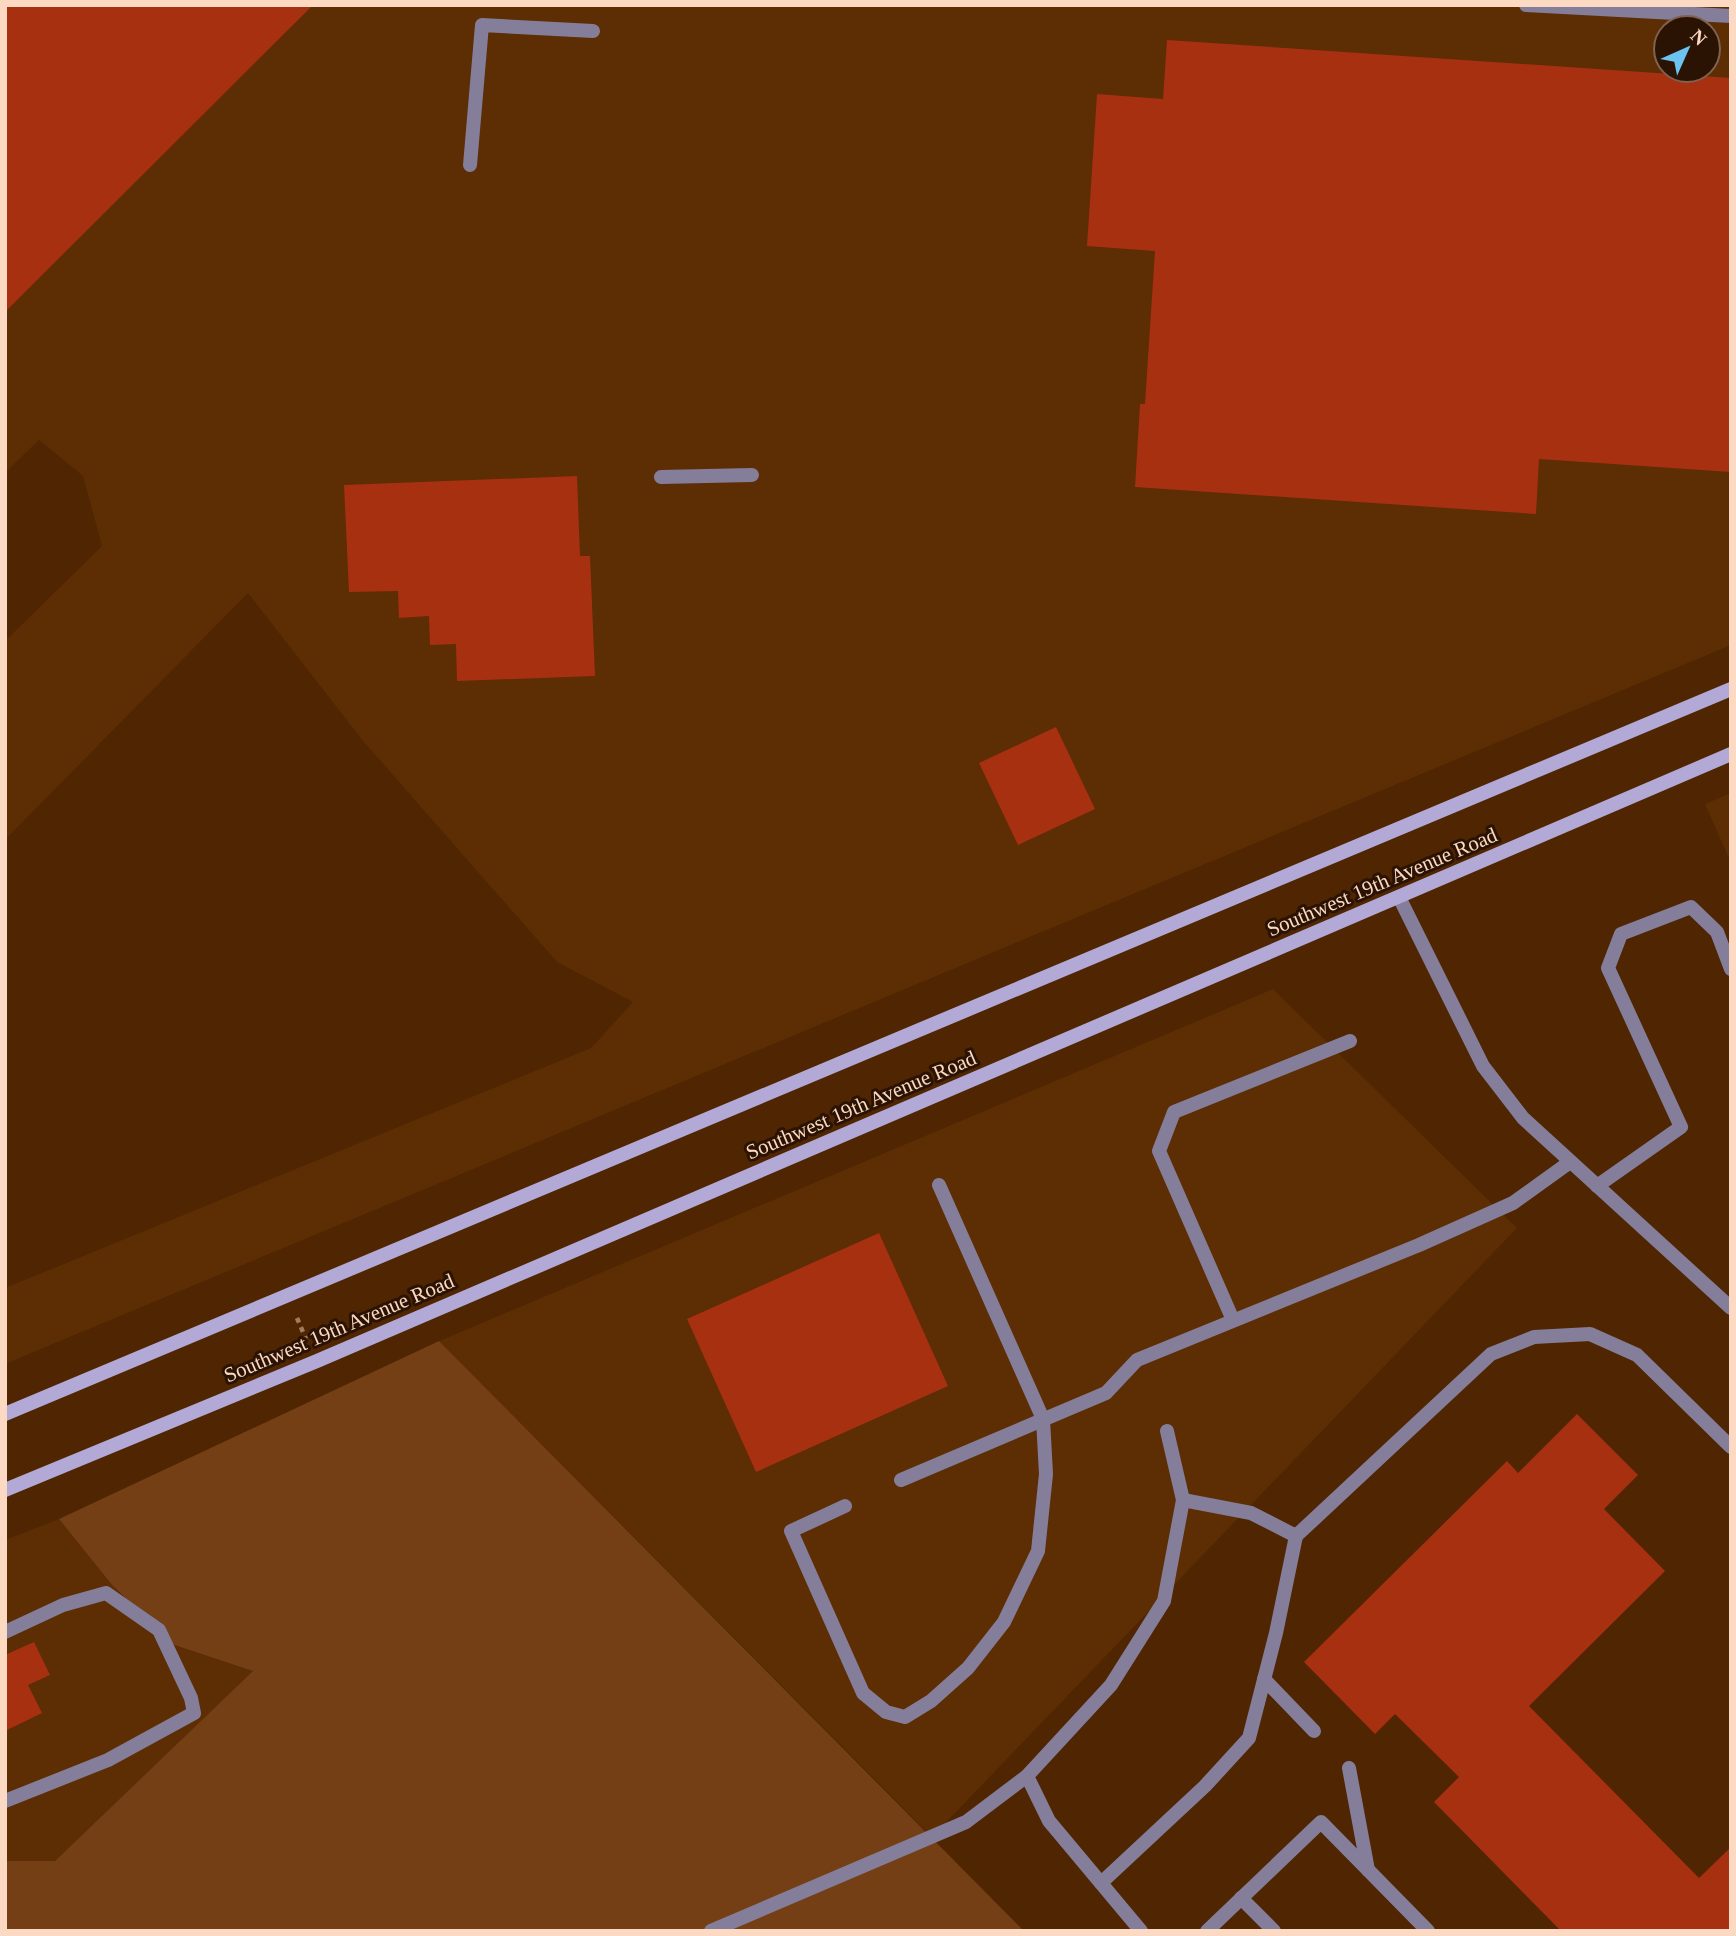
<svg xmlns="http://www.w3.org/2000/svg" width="1736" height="1936" font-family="Georgia,serif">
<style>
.built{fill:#5d2d03;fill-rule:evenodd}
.green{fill:#743f15}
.building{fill:#a73011}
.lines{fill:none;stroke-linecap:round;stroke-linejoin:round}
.path{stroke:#a27c5f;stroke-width:4.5;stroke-dasharray:5 5;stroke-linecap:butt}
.service{stroke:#847e9b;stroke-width:14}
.secondary{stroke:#b3a9d7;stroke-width:14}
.labels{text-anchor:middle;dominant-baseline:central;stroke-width:6;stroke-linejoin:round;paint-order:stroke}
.street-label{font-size:21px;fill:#fcd9c3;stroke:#2b1303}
</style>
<rect width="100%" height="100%" fill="#4f2502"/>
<g class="built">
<path d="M5,5H1731V645L5,1364V1288L591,1048L633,1002L557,962L363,741L248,593L5,840V641L102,546L83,476L39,440L5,473ZM1666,28H1708V70H1666Z"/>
<path d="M1731,793V863L1705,804Z"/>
<path d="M1273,989L1517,1228L932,1837L439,1341Z"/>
<path d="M59,1519L112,1585L173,1645L254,1671L55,1861H5V1540Z"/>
</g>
<path class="green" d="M439,1341L1024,1931H5V1861H55L253,1671L174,1645L112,1585L59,1519Z"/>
<g class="building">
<path d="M5,5H313L5,312Z"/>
<path d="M1167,40L1731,78V472L1539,459L1536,514L1135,487L1140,404H1145L1155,251L1087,246L1097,94L1163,99Z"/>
<path d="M577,476L580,556H590L595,676L457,681L456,644L430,645L429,616L399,618L398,591L349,592L344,485Z"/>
<path d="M1056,727L1095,809L1018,845L979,763Z"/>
<path d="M879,1233L948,1386L756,1472L687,1319Z"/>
<path d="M1577,1414L1638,1475L1604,1509L1665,1571L1529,1706L1699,1878L1731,1847V1931H1561L1434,1802L1459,1777L1395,1714L1375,1734L1304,1662L1507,1461L1518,1473Z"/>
<path d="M34,1642L50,1675L28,1685L42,1713L5,1731V1655Z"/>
</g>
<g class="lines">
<path class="path" d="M297,1318L306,1339"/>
<g class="service">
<path d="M1526,5L1731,16"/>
<path d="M470,165L482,25L593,31"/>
<path d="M661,477L752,475"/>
<path d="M1399,897L1483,1066L1523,1118L1731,1308"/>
<path d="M1597,1186L1681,1127L1608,968L1621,934L1691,907L1717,932L1731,969"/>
<path d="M1233,1320L1159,1151L1174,1112L1350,1041"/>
<path d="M901,1480L1106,1393L1137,1360L1419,1245L1513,1203L1570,1162"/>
<path d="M1183,1500L1251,1513L1296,1536L1491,1354L1534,1337L1590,1334L1637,1355L1731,1447"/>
<path d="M845,1506L791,1531L863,1693L886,1712L905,1717L931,1701L968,1668L1004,1622L1038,1551L1046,1474L1043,1419L939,1185"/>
<path d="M5,1632L63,1605L106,1593L159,1630L191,1698L194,1713L108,1760L5,1801"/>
<path d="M1264,1679L1314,1731"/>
<path d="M1349,1768L1368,1870"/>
<path d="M1101,1883L1205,1786L1249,1738L1276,1633L1296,1536"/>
<path d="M1241,1898L1274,1931"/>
<path d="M711,1931L966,1822L1027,1776"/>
<path d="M1141,1931L1049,1821L1027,1776L1111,1685L1164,1601L1183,1500L1167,1431"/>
<path d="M1207,1931L1321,1822L1428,1931"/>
</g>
<g class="secondary">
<path d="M5,1414L1731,689"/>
<path d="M5,1490L317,1361L1731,754"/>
</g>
</g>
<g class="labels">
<g class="street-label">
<text transform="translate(1382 882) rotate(-23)">Southwest 19th Avenue Road</text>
<text transform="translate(861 1105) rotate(-23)">Southwest 19th Avenue Road</text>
<text transform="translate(339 1328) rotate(-23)">Southwest 19th Avenue Road</text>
</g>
</g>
<rect width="1736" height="1936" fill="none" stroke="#fcd9c3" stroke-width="14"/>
<g transform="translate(1687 49) rotate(45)"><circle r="33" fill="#2b1303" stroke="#7f6250" stroke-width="2"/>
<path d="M0-5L12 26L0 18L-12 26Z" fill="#6cc3f2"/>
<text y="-10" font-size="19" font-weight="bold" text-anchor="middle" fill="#fcd9c3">N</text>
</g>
</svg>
